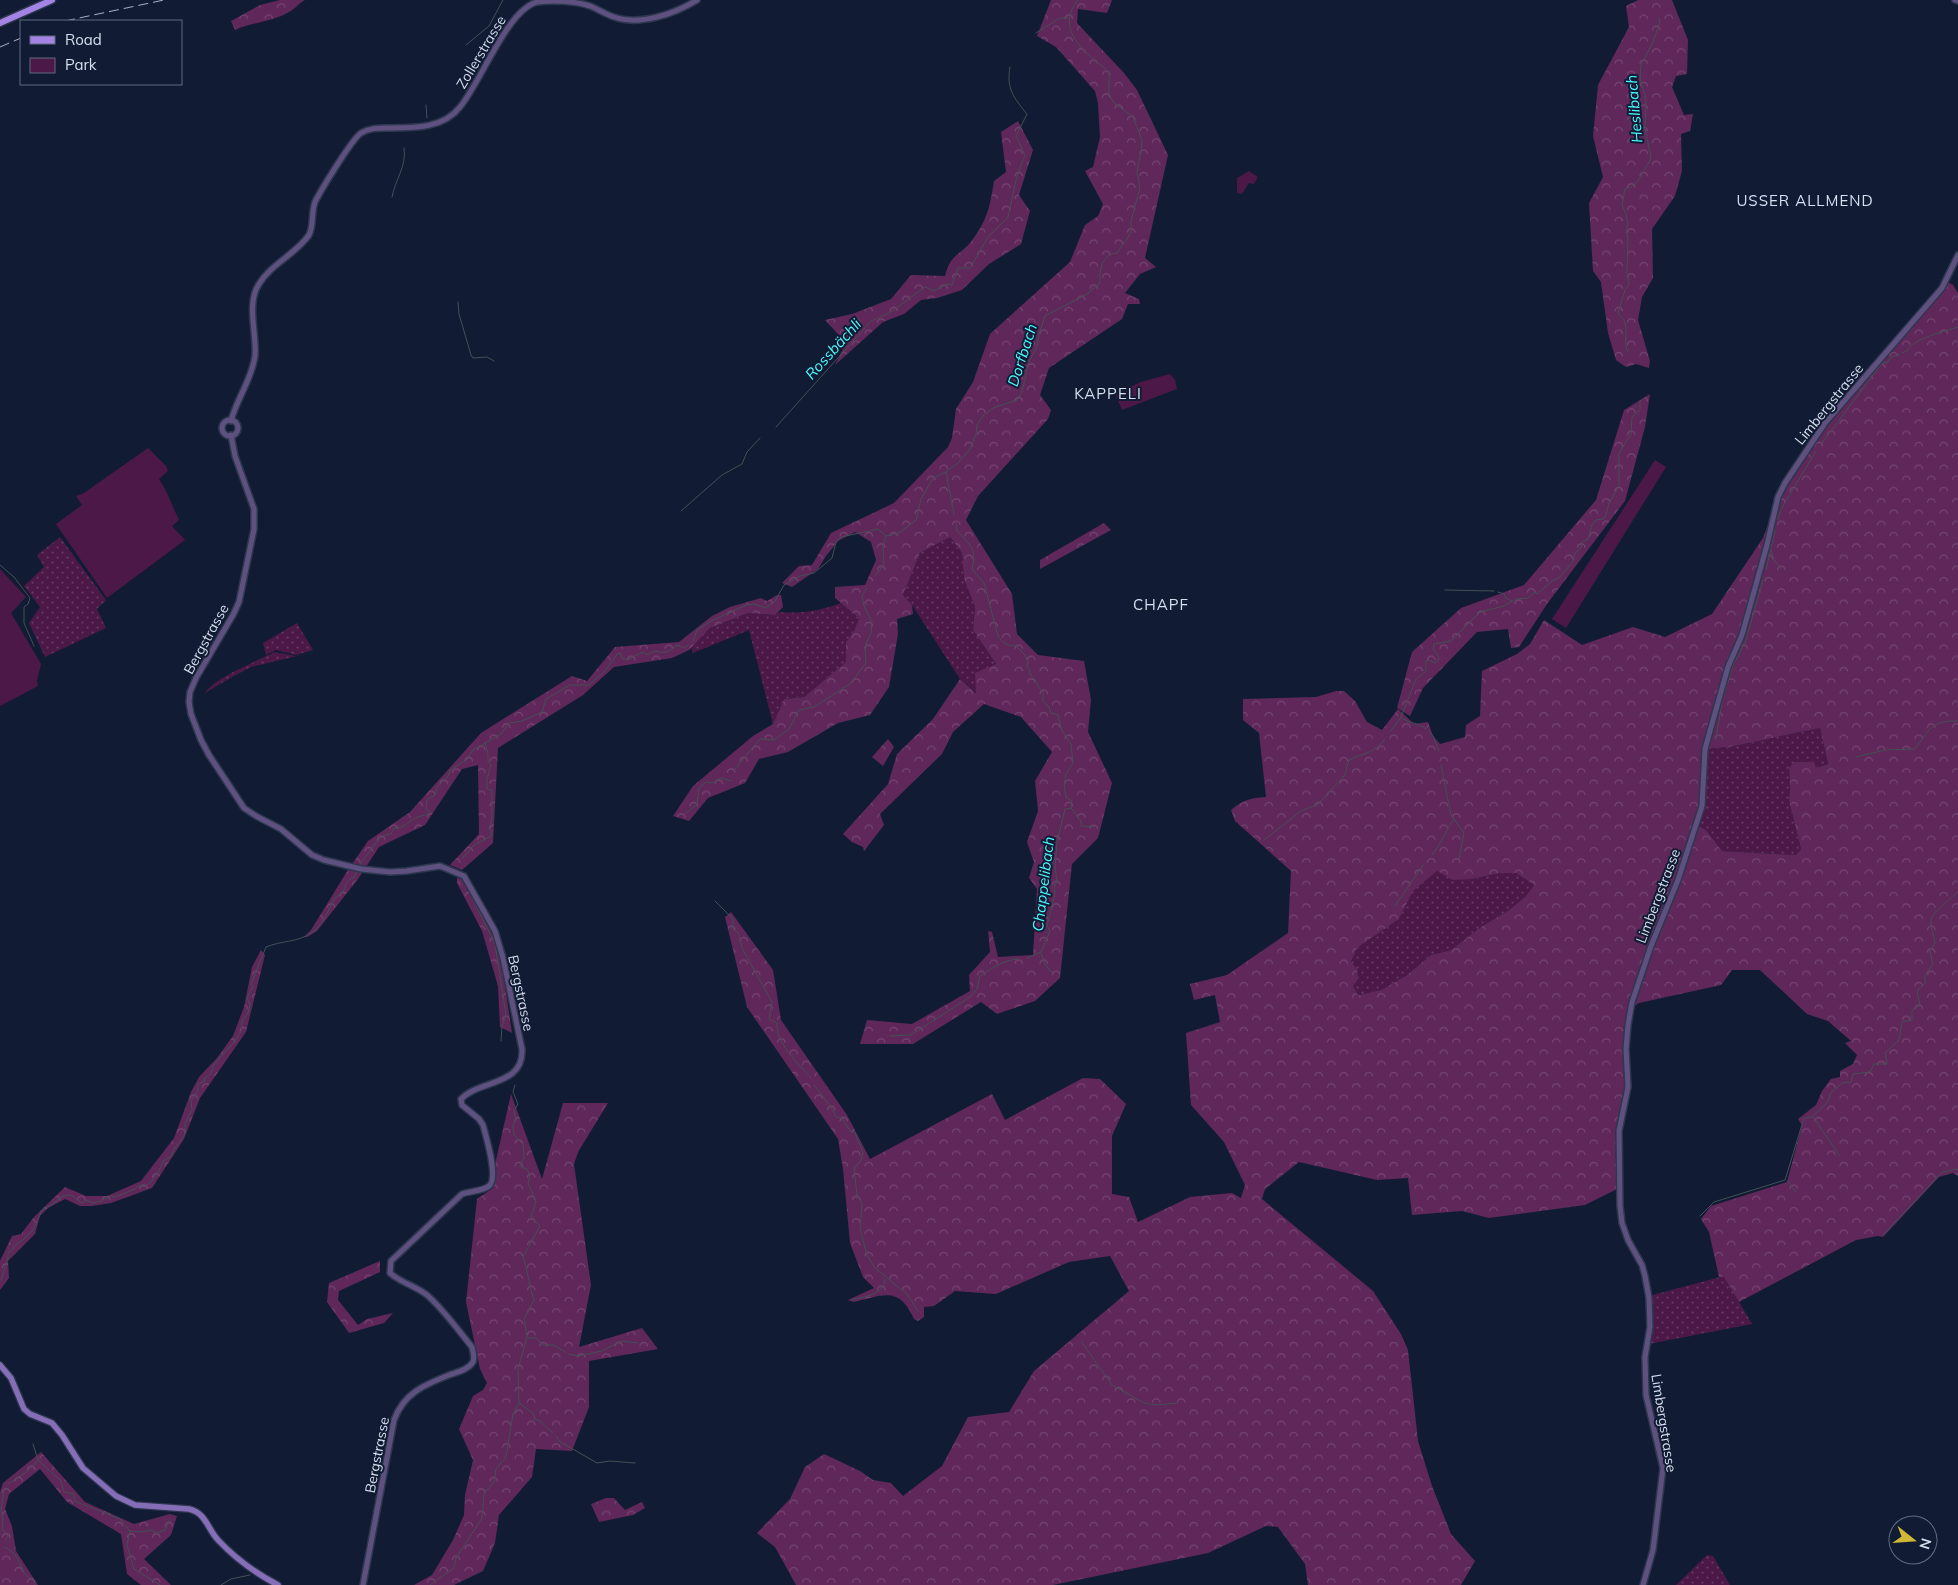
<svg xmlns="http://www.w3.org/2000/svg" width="1958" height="1585" font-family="Mulish,sans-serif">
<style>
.grass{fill:url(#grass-dots)}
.forest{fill:url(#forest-crowns);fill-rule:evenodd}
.park{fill:#4c1847}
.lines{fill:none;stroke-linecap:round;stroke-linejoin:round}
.stream{stroke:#435055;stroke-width:1}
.tertiary-casing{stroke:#2d374e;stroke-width:8}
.secondary-casing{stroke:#2d374e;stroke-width:8}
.primary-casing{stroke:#2d374e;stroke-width:9}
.tertiary{stroke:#5f517f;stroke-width:5}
.secondary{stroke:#866db8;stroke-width:5.5}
.primary{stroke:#a383e4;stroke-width:6}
.rail{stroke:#a9b2c4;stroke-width:1;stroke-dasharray:10 5;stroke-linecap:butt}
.labels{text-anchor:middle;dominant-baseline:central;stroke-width:4;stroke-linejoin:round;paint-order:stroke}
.street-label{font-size:14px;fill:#d7dff0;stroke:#111c34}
.water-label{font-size:15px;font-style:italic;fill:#4dfaff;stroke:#111c34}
.neighbourhood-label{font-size:15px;letter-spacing:1px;fill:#d7dff0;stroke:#111c34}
</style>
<defs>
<pattern id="grass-dots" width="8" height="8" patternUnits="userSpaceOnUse" patternTransform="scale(1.25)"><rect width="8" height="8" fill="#4c1847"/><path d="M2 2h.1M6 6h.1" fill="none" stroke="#653962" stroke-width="1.8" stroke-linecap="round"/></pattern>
<pattern id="forest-crowns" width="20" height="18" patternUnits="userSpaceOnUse" patternTransform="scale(1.25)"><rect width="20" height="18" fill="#5f275a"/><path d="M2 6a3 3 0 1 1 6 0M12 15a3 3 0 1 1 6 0" fill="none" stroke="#754672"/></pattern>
</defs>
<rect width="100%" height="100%" fill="#111c34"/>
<g class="grass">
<path d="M60,537L106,600L97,609L106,628L45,657L29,623L40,607L24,586L44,567L37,555Z"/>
<path d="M950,537L962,553L964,579L975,607L973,630L996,664L977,693L960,679L912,605L903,595L920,553Z"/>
<path d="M841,603L859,618L854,631L846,642V662L804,697L784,699L773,724L749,630L693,653L691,647L710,628L748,613L775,615L779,612C801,614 820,611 841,603Z"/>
<path d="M297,623L313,650L296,655L276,650L266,655L263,643Z"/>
<path d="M275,652L296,656L314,652L251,667L232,677L205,693C212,679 259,660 275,652Z"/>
<path d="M1820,728L1828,764L1816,768H1789L1790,786L1789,801L1801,849L1796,855L1722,851L1707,831L1696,824L1705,749L1730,747Z"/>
<path d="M1437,871L1473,879L1500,873H1516L1534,885L1525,897L1509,910L1481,927L1451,950L1431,955L1407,975L1381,990L1358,995L1353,986L1351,962L1357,948L1399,919L1412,891Z"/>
<path d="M1724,1276L1752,1324L1649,1344V1296Z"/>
<path d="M1707,1555L1713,1556L1730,1585H1676Z"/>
</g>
<g class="forest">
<path d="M280,0H305C299,3 295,9 289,12C272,22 253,22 235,30L231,21L260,5Z"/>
<path d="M1051,0H1112L1107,13L1078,9L1077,23L1124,73L1137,90L1168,155L1145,258L1156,267L1140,274L1125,293L1139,299L1140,304H1128L1122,319L1049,368L1040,395L1051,410L1048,419L978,496L966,520L1012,594L1017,634L1038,655L1084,661L1091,700L1088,732L1112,783L1098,838L1072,864L1060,978L1035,1001L997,1014L981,1002L913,1044H860L867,1020L912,1024L970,991L969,975L990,952L988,931L992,932L998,957L1033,955L1037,889L1029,878L1034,862L1027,842L1038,811L1035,781L1052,752L1021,717L984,704L953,732L942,754L880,814L884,825L864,851L863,847L852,842L843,834L888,784L897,754L933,719L960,679L976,693L975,673L996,664L973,630L975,607L964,579L962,553L950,537L920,553L903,595L912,605L913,614L897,619L898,634L889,687L870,715L838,723L788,752L759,759L745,783L708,798L689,821L673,816L693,786L753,736L773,724L784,699L804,697L846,662V642L854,631L859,618L835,598V587L865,585L876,560L871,542L855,532L838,541L826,556L818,569L792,587L782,583L799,566L812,565L831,533L894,503L948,447L952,438L956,409L973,382L990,334L1070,262L1085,225L1098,216L1103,204L1085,171L1093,167L1100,137L1098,103L1095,91L1056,47L1037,36Z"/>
<path d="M1638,0H1672L1688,40L1687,74L1676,76L1672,87L1684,115L1693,114L1690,131L1681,134L1682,171L1675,196L1652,229L1653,278L1642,297L1638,320L1650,361L1649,368L1636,364L1626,367L1616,360L1608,333L1601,282L1593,271L1589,203L1603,177L1593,136L1598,85L1629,27L1626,6Z"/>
<path d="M1018,121L1033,150L1019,195L1030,211L1021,244L989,264L962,290L937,298L921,300L904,314L883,322L835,365L846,343L825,320L852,314L891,299L911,275L945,276C951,252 961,256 973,239C988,219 990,205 994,181L1006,172L1001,132Z"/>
<path d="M1946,281L1953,285L1958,293V1176L1953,1173L1939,1177L1883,1237L1878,1236L1856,1240L1739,1302L1724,1277H1719L1709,1232L1701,1219L1711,1206L1787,1182L1802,1125L1798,1119L1816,1105L1822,1091L1831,1079L1840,1077V1071L1853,1064L1857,1055L1845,1043L1851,1041L1828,1021L1807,1014L1760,970H1732L1721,985L1639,1003L1628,1010L1626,1079L1617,1137L1619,1188L1585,1205L1489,1218L1462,1211L1412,1215L1408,1178L1377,1180L1299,1162L1265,1189L1262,1199L1373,1291L1401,1334L1408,1350L1418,1441L1432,1486L1451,1534L1475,1561L1461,1585H1308L1305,1564L1278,1527L1266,1526L1208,1553L1053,1585H796L775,1547L757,1533L790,1499L805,1467L824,1454L860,1471L873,1480L891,1483L903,1496L942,1466L968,1417L1009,1412L1034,1371L1129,1291L1110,1256L1069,1262L996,1294L955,1291L934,1306L924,1307V1317L918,1321L914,1319C899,1286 884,1295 854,1302L848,1300L874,1288L863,1277L850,1243L843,1169L838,1139L747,1007L725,917L731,912L773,970L781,1020L847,1115L870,1159L992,1094L1005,1120L1083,1078L1100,1079L1126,1104L1112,1136V1194L1129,1197L1138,1222L1190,1197L1232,1193L1241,1198L1245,1185L1224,1142L1191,1105L1186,1033L1220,1022L1215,995L1194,1000L1190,984L1227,975L1288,933L1291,871L1235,821L1231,810C1243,800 1250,798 1266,797L1259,733L1243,720V699L1316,697L1336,691H1344L1355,701L1367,722L1382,730L1398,709L1414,724L1428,722L1433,736L1440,744L1465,737L1466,725L1480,716L1482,671L1517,654L1530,644L1544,620L1582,645L1633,627L1665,637L1712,614L1763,538L1775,505L1827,426ZM1820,728L1828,764L1816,768L1814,762H1794L1789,768L1790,786L1789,801L1801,849L1796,855L1722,851L1707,831L1696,824L1703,795L1705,749L1730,747ZM1437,871L1453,880L1473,879L1500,873H1516L1534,885L1525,897L1509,910L1481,927L1451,950L1431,955L1407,975L1381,990L1358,995L1353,986L1358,979L1357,969L1351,962L1357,948L1399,919L1413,891Z"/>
<path d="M1650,394L1645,427L1625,501L1547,604L1519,647L1511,648L1508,629L1477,632L1423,688L1410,716L1397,708L1412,652L1461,608L1524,585L1596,500L1624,410Z"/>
<path d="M1104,523L1111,530L1040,569V560Z"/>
<path d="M777,595H781L783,607L775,615L748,613L710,628L689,650L672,658L614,667L583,695L498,748L493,843L462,870L450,865L479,834L478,765L462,769L425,825L379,847L358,879L317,931L307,937H304L311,930L346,873L368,841L410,812L481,733L572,676L587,681L615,647L679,642L712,616L730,607L761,598L767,601Z"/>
<path d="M888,739L894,747L883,766L872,757Z"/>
<path d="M465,877L488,918L500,952L512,1033L500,1027L498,986L482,931L457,883V878Z"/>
<path d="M261,950L265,955L246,1032L200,1098L184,1139L152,1188L111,1203L92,1206H80L65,1199L48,1208L40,1216L35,1234L8,1261L9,1278L0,1290V1261L12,1236L21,1234L34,1217L65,1187L86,1196H107L141,1181L174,1138L191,1092L199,1077L217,1058L233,1036L244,1007L252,967Z"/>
<path d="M511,1094L542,1179L563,1103H608L578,1152L574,1164L591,1285L579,1347L642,1328L658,1349L589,1361V1407L572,1451L536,1449L532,1477L499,1515L495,1543L483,1571L454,1585H414L432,1575L453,1540L464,1515L465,1495L473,1460L459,1429L473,1396L483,1390L487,1383L480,1369L466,1302L477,1199L493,1188L494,1169Z"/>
<path d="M380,1261V1272L339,1291L338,1300L358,1325L367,1319L393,1313L384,1323L349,1333L327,1302L329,1283Z"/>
<path d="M41,1452L85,1502L134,1524L170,1514L177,1516L171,1535L144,1559L171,1585H141L127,1574L121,1534L67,1502L40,1469L9,1494L5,1509L12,1526L16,1551L38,1585H0V1492L3,1483Z"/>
<path d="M606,1498H614L625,1510L642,1502L645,1508L633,1515L599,1522L591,1504Z"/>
</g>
<g class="park">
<path d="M1249,171L1258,177L1254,184L1249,183L1242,194L1237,193V178Z"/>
<path d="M1170,374L1175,380L1177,389L1122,410L1113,389L1132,386L1141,382Z"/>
<path d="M148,448L166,466L168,471L159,479C168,492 172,506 179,520L172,526L185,540L107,598L56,524L82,505L76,496L84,493Z"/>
<path d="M1655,460L1666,467L1566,628L1552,619Z"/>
<path d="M0,569L26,597L11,613L41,664L37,681L38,686L0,706Z"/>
</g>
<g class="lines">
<g class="stream">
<path d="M1036,33L1060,18H1068"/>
<path d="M466,45L489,26L503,0"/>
<path d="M426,105L427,118"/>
<path d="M392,197C395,180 407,166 404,148"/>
<path d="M458,302L459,314L471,355L473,358L487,357L494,361"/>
<path d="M1628,352C1623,343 1628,333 1625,323C1624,319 1620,317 1618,313L1625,290L1629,284L1627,273L1628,237L1626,231L1628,224L1626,214L1622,205L1625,189C1639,185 1638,180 1645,169C1647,164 1650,163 1651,157L1645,129L1646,99L1640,78L1641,65L1653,42L1660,22L1659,18"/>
<path d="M1902,353L1907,351C1912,339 1945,331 1958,327"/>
<path d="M776,427L871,321L891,312L925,287L934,291L947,284L952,285L958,268H970L988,237L1008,217L1017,176L1025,155L1016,136L1027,114C1014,98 1006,89 1010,67"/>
<path d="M1822,443L1882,363L1888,362L1890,358L1899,354"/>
<path d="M946,472L954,515"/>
<path d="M681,511L722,475L742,464L747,452L760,438"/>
<path d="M1777,520L1784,504L1816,451"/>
<path d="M956,524L957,531C971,546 977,548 972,569L984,583L998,636C1003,643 1008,646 1016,646L1025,655L1028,662L1027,667L1030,671V674C1036,678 1036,686 1043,692V701L1049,707L1051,713L1058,715L1062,731L1071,744L1073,763L1066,774L1064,784L1066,797L1072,801L1071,808L1065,809L1057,842L1055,867L1057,881L1054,888L1055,894L1047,926L1050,931L1041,952L1027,958"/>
<path d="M1771,550L1774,560L1781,569"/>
<path d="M0,565L14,577L30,598L28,604L24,607V623L34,646"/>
<path d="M1766,570L1775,530"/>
<path d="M875,576L884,565L883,546L886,536"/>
<path d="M1445,590L1494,591"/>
<path d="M1498,592L1504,594L1506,598L1512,601"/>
<path d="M693,641L697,630L711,621L746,605L754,604L766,608L775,601L784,585L800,576L814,573L832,558L836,542L841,537L878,529L886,536L899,533L916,520L921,499L933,478L946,472L959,462L970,449L976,434L977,425L983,416L993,408L1017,400L1022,392L1029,361L1037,347L1039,334L1045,316L1087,294L1100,283C1099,270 1102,254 1117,253L1131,233V221L1140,188L1137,171L1141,152L1142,140L1133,117L1114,103L1109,95V72C1087,54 1053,30 1078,0"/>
<path d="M1401,717C1408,724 1419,722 1426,729"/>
<path d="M1390,732L1401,717L1416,679L1426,671V661L1429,660L1435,663L1439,659L1438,655L1433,649L1434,644L1451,641L1480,612L1504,606L1516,599L1528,598L1535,592L1537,594L1552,581L1560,577L1573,561L1575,553L1581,548L1582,542L1588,539L1592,525L1596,520L1603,519L1606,515L1609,503L1619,486V453L1631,434L1632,417L1640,410V402"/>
<path d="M1430,732L1433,736L1439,751"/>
<path d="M1716,739L1722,702L1733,665L1745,643L1763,580"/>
<path d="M1856,757L1885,750L1915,749C1929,730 1931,720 1958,721"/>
<path d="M1441,765L1451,815L1464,833L1459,859"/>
<path d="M735,769L760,739L774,740L789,729L799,710L814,707L850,684L866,663L865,646L871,633L872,622L864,606L862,596L867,588"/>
<path d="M1071,808L1081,821V826L1094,827"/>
<path d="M686,813L697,804L699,788L706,782L713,783L721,778L731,781"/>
<path d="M1264,840L1301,811L1318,804L1345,775L1349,760C1363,753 1376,753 1385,739"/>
<path d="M1432,855C1441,844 1445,832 1453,820"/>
<path d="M462,859L474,845L491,836L492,832L489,828L492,819V790L487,789V780L491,764L488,762V754L485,743"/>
<path d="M359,866L377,841L385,835L391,834L394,828C404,829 409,820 418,817C423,815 426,816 430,812L426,809L427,800L435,795C436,793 436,790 437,787C442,780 449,779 450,770L467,759L473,750L501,734L509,723L522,721L542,712L546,699L570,685H589L605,671L618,653L621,654L622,658L627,660L643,652L647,655L655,651C665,654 669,652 677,645L684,648L688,645"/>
<path d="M464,881L495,944L506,1015L502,1026L501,1041"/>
<path d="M715,901L733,919V929L739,934L742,948L772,1002L769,1019L777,1023C775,1042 799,1065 811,1078"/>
<path d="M1395,906L1423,865"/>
<path d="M1041,953L1045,965L1053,973"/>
<path d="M890,1036L911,1035L970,997L977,989L980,976C993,968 1003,960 1018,959"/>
<path d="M814,1085L831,1107L836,1117L842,1118L850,1131L855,1133L863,1153L860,1162L854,1168L857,1195L862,1203L860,1228L867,1255L875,1268L907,1294L918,1311"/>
<path d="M1812,1117L1828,1102L1830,1094L1842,1083L1851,1082L1853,1074L1870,1072L1874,1064H1887L1885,1053L1899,1040L1902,1022L1912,1020V1010L1920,1005L1917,991L1925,983V975L1933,964L1930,951L1935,943C1934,936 1931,929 1931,923C1930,911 1951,901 1958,891"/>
<path d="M1813,1117L1840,1156"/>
<path d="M1787,1181L1796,1192"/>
<path d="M1700,1216L1714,1202L1785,1180L1804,1118L1811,1117"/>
<path d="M1883,1235L1942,1172L1958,1169"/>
<path d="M1,1280L8,1258V1253L13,1249L15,1245L23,1240L33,1230L42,1210L51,1205L63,1196L71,1195L82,1203L87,1200L92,1203L102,1201L104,1198L106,1199L111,1196L115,1197L135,1189L140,1185L145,1187C151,1183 162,1168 163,1161L172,1156L173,1151L185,1134V1124L192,1110L191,1101L198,1090V1084L205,1081L204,1078C210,1076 212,1073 213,1066L234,1042L242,1030V1021L248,1013L250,1005L247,998L253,986L251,984L266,947C280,941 299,942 311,933C323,926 328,910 335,898C338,895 342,894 344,890C346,884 346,881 352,878H354L357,870"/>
<path d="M851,1300C865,1296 884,1296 885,1279"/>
<path d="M528,1338H536L543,1345H554L565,1352"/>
<path d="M1081,1341L1112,1385L1144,1403L1156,1405L1177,1403"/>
<path d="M569,1354L578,1356L602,1351L621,1341L638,1343"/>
<path d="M519,1403L533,1413L535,1419L540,1421L553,1433"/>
<path d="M556,1436L559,1441L597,1463L610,1461L635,1463"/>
<path d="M33,1444L38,1460L61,1481L64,1492L74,1494V1501L120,1519L130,1531L127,1545L134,1569L160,1585"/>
<path d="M8,1484L28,1471L38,1460"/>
<path d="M4,1489L1,1511L3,1520L2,1529L8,1536L5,1541"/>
<path d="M130,1531L141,1532L151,1530L156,1533L165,1530L170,1519"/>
<path d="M4,1547C17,1553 19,1561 24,1573C27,1577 32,1579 35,1585"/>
<path d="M221,1585L231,1579L250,1575"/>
<path d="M430,1585L454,1568L456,1558L482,1518L484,1494L494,1482L496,1469L506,1457L513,1414L519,1403L518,1369L527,1337L524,1319L534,1300C529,1286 528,1271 523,1257L540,1226L531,1216L536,1202L528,1183L530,1176L527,1169L521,1167V1162L524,1158L523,1144L514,1135L513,1125L516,1120L514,1111L518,1104L513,1092L515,1085"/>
</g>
<defs>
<g id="tertiary">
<path d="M1955,0L1958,1"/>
<circle cx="230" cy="428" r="8"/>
<path d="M231,421C237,398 252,379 255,356C257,333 246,304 259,284C271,264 296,254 309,235C314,225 311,213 315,202C321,190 352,139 361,133C369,128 378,128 387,128C413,128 443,129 460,107C481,82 507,10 537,2C553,0 574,1 590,6C598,9 605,14 614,17C640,26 674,14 697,0"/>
<path d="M231,435L235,456L254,509V529L239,602L233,615L196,678L190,692L189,702L191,714L201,740L209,755L244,808L256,816L281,829L312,855L324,860L361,869L390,872L407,871L440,866L464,876L495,931L503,958L522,1049C524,1086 481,1079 461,1099L462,1105L479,1119L483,1125C486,1137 499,1178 489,1186C483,1191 470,1191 462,1194L391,1261L390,1273C401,1283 416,1286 427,1295C444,1310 458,1330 472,1347C473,1352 475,1357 473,1362C468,1370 457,1372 449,1375C424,1385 404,1393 394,1420L363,1585"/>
<path d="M1643,1585L1653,1550L1663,1468L1646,1395L1645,1357L1650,1327L1649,1298L1645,1276L1642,1265L1628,1240L1622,1223L1620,1206L1619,1131L1628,1087L1626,1049L1628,1025L1632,1002L1651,946L1678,880L1702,806L1705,749L1710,731L1728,667L1742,635L1767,545L1778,497L1785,483L1825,423L1942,288L1958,255"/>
</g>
<path id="secondary" d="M0,1365L11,1378L24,1409L30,1414L52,1423L62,1435L83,1468L116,1496L135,1505L189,1509C206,1513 207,1528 218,1540C234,1557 257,1574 278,1585"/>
<path id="primary" d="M0,23L52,0"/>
</defs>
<use href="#tertiary" class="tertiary-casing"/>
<use href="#secondary" class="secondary-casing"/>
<use href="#primary" class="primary-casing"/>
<use href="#tertiary" class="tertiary"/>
<use href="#secondary" class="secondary"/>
<use href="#primary" class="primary"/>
<g class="rail">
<path d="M65,21L164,0"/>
<path d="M0,47L21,38"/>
</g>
</g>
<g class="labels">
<g class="street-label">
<text transform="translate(481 52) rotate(-59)">Zollerstrasse</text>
<text transform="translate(1829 404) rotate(-51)">Limbergstrasse</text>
<text transform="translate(206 639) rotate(-61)">Bergstrasse</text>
<text transform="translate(1658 896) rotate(-69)">Limbergstrasse</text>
<text transform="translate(521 993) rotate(78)">Bergstrasse</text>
<text transform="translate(1664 1423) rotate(81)">Limbergstrasse</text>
<text transform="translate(377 1455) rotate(-79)">Bergstrasse</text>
</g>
<g class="water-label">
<text transform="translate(1634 109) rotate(-95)">Heslibach</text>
<text transform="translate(833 349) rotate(-48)">Rossbächli</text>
<text transform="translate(1022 355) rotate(-72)">Dorfbach</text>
<text transform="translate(1043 884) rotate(-83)">Chappelibach</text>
</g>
<g class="neighbourhood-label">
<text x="1805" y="200">USSER ALLMEND</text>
<text x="1108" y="393">KAPPELI</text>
<text x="1161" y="604">CHAPF</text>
</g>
</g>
<rect x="20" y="20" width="162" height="65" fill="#111c34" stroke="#606a7f"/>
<rect x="30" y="36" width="25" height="8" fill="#a383e4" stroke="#606a7f"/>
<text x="65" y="45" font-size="15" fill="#d7dff0">Road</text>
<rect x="30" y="58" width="25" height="15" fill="#4c1847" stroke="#606a7f"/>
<text x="65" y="70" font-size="15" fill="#d7dff0">Park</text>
<g transform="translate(1913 1540) rotate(107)"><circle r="24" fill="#111c34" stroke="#606a7f"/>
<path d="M0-4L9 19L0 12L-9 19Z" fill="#d1b736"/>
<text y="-8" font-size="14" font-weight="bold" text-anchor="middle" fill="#d7dff0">N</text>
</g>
</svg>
